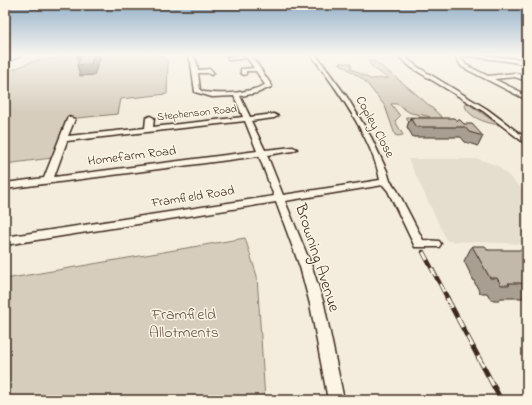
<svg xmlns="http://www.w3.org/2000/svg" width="532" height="405" font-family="'Indie Flower',sans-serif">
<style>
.built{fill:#e5ddce}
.green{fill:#d6cdbd;stroke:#887c6e}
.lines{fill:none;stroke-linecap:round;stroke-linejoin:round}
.minor-casing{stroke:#3b2a1e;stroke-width:3}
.minor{fill:#fcf5e5;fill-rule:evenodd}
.rail-far1-casing{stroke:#3b2a1e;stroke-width:4.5}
.rail-casing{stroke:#3b2a1e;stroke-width:5}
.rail-far1{stroke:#fcf5e5;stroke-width:3;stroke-dasharray:9;stroke-linecap:butt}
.rail{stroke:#fcf5e5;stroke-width:3.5;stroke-dasharray:11;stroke-linecap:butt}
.wall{fill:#a89f92;stroke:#3b2a1e}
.shaded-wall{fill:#888277;stroke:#3b2a1e}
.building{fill:#c3b9aa;stroke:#3b2a1e}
.labels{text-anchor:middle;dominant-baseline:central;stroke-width:3;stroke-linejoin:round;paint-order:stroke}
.far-street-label{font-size:11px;fill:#3b2a1e;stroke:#fcf5e5}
.street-label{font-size:13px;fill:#3b2a1e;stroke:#fcf5e5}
.near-street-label{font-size:16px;fill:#3b2a1e;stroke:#fcf5e5}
.near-park-label{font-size:16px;fill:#625346;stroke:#fcf5e5}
</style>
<rect width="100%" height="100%" fill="#f4eddd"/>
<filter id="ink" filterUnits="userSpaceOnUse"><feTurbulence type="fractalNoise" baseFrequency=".025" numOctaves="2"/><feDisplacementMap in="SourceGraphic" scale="8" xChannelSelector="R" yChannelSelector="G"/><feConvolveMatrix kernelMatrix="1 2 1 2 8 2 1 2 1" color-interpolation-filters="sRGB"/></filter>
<g filter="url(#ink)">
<path class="built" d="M408,159H479L498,166L527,194V244L447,241Z"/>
<g class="green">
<path d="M75,55H160L167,60L168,64L167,94L121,99L118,114L67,119L52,158L5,164V73L31,62Z"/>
<path d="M368,61H374C399,79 423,99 446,121L409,122L406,117H430C424,114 418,115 411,113C403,110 400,102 391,104L400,116L395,121L403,135L398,136L395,135L385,106L364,80L339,63H350L352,67L350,68L370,79L388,78L373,68Z"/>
<path d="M467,103L499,125C487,123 469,118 465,106Z"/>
<path d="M245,238L257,276L265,400H5V279Z"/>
</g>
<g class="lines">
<defs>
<g id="minor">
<path d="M15,55H23L5,63V59Z"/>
<path d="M188,55H193L197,63L198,70L210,69L214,73L211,75L208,73H198L200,90L204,92C223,95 248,93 265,85L256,71H246V74L244,75L241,73V69L254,68L247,58L229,60L227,57L251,55L272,86L271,87L257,93L240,96L250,117L274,114L278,116L274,118L251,121L265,150L293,147L297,149L293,151L267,155L283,195L380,180C373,140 336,87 311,55H316L347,97L371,137L387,171L390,181L397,190L423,240L439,241L441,244L439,247H415L388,191L383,185L285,201L312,267L324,304L344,400H328L310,304L300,267L276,202L5,245V237L274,196L259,156L5,189V183L44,178L68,117L75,119L68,136L145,128L146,118L150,116L154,118L153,127L243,117L234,96L212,97L195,92L191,63ZM245,121L257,151L54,177L67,141Z"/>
<path d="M397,55H403L416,66L487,109L527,139V145L483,111L412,68Z"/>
<path d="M454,55H459L466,65L488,76L515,73L527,77V81L515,77L494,79L527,95V100L462,67Z"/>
<path d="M463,55H483L527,60V64Z"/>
</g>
</defs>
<use href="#minor" class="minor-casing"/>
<use href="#minor" class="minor"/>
<defs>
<path id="rail-far1" d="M423,252L448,299"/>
<path id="rail" d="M447,298L501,400"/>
</defs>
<use href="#rail-far1" class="rail-far1-casing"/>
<use href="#rail" class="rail-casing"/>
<use href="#rail-far1" class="rail-far1"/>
<use href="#rail" class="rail"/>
</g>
<g class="wall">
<path d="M410,118L456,120L464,124L483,136L478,146L465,142L461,137H413L407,127Z"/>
<path d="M472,246L487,250L527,257V298H501L499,300H491L487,293H480L464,261Z"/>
</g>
<path class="shaded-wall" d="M99,55L100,59L94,75L80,76L77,65H79L77,56Z"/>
<g class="building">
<path d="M77,55H94L91,64L77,65L81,56H77Z"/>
<path d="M410,118H454L456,120H460L464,124H472L483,136L469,132L465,127H416Z"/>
<path d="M472,246H485L487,250H523L527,257V283H508L510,285H501L497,278H490Z"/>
</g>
</g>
<linearGradient id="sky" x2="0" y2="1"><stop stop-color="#91aec7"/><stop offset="0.49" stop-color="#faf7f0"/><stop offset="1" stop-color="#faf7f0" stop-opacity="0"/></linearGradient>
<rect width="532" height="112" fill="url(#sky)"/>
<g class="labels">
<g class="far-street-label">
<text transform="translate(197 113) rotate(-6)">Stephenson Road</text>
</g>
<g class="street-label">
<text transform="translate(375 127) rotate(62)">Copley Close</text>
<text transform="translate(132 156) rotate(-7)">Homefarm Road</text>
<text transform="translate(193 197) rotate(-9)">Framfield Road</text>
</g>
<g class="near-street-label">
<text transform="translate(317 258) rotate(72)">Browning Avenue</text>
</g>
<g class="near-park-label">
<text x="184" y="315">Framfield<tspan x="184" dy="18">Allotments</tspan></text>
</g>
</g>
<rect width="532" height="405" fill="none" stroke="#fcf5e5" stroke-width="20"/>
<rect x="10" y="10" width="512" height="385" fill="none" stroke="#3b2a1e" stroke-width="1.5" filter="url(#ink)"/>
</svg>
